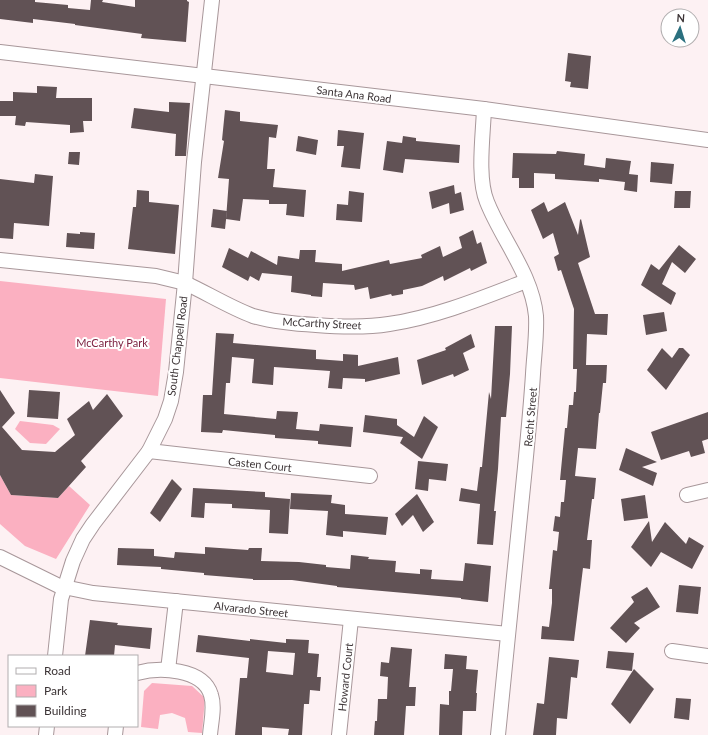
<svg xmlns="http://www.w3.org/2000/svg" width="708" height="735" font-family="Lato,sans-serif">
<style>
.green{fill:#fbb0c1}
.building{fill:#615255;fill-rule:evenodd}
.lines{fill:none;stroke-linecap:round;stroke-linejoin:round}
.minor-casing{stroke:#a8979a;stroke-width:16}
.minor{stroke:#fff;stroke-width:14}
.labels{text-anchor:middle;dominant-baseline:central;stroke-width:4;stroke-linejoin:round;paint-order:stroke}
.street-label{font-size:11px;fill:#3c3436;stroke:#fff}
.park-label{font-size:11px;fill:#7d2241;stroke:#fff}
</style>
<rect width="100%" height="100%" fill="#fdf1f3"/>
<g class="green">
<path d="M0,281L166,299L158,396L0,378Z"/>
<path d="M20,421L53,425L60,429L46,444L30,443L15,429Z"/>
<path d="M0,475L11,495L58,498L69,486L90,505L56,559L25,546L0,524Z"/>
<path d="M152,683L192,686L205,698L202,733L188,732L185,718L172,713L160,715L158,729L141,727L144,691Z"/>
</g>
<g class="building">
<path d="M0,0H35V2L68,5V8L90,10L91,0H103L102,2L135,7V0H187V1L189,2L186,42L141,38L142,34L75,25V24L33,19V23L0,19Z"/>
<path d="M568,53L591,56L588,89L570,87L571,82L565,81Z"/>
<path d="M37,86L57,87L56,98H92V121H83L84,132L70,133V125L26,122L25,126L15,125L16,116H0V101H13V92L37,93Z"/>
<path d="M169,102L190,103L186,156H175L176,134L131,128L134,108L169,112Z"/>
<path d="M225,110L240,112V121L278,125L276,138L269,137L267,169H275L273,187L306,190L304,217L286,215L287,204H269V200L243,199L240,221L226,219L229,179L218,178L224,141L222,140Z"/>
<path d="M338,130L364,133L360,169L341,167L344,146H337Z"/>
<path d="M298,136L318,140L316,155L296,151Z"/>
<path d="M403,136L416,138V141L460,145L459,163L405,159L403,173L383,170L387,141L402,143Z"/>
<path d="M557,151L585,154L584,165L605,168L606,158L631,161L629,174L638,175L637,192L624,190L625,182L599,179V182L555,179V174L534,173V188H519V178H512L513,153L556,154Z"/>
<path d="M69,152H80L79,165L68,164Z"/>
<path d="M651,162L674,164L672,184L650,182Z"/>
<path d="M35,174L53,176L49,226L14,223L13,239L0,238V179L34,183Z"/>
<path d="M454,185L455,194L461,192L464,210L450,214L449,203L432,209L429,192Z"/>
<path d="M137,190L149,191V202L179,205L175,254L128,249L133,207H136Z"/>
<path d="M349,191L364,193L362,222L336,220L337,204L348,205Z"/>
<path d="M675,191H691L690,208H674Z"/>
<path d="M544,202L548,212L565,202L578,235L580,220L581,219L590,257L578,263L595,314H608L607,335L587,334L586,365H607L606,383H603L600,413H599L596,449L578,448L575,476L596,478L594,499H592L587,540H592L590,569L583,568L574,641L541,639L542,626L549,627L552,603V589H549L553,550L557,551L559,532L553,531L555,516L560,517L561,502H564L566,480H560L565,428H567L569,405H573L574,392H576L577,369H573L574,309L561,270L558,271L554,257L559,254L553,233L543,239L531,210Z"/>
<path d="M213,209L227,211L225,229L211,227Z"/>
<path d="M473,230L477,244L481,242L487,263L471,271L470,268L444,281L443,276L422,286L403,290V294L392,296L391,294L370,299L368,287L355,290L354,285L323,283L322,297L311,296V295L291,292L292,276L262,273L259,281L250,276L248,281L222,267L229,248L248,258L251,251L277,265L278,256L299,259L300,250H316L315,262L342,264V271L389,260L390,264L422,258L421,255L440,246L443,257L462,248L459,237Z"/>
<path d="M80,232L95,233L94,249L66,247L67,233L80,234Z"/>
<path d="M679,245L696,259L685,273L672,262L662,284L676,293L671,305L641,285L651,264L659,270Z"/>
<path d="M664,312L667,331L646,335L643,315Z"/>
<path d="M495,326H512L510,374L506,417H501L498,469L494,511H496L493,545L477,544L480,504L459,501L461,488L477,491L480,467H482L489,392L491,399Z"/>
<path d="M216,333L234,334L233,343L316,350V359L343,361V354L358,355V366L398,357L400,374L365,382V379L343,378L342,389L328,388L330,371L274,367L273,385L252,383L254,359L232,357L230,383H226L224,414L276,419L277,411L298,412L296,429L319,431L320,424L353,427L351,447L318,444V441L275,438V435L223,430L222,433L201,432L203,395H212Z"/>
<path d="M471,334L475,347L463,353L469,370L454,377L453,374L422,385L417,360L446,350L445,348Z"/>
<path d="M662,348L672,358L679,348H683L690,355L666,390L647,370Z"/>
<path d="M0,390L15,413L2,427L22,450L55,452L75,435L67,419L89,401L93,410L107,394L123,416L81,461L86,467L58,498L11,495L0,475Z"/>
<path d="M29,390L60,392L58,419L27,417Z"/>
<path d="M708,412V439L702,441L705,453L691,457L689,451L661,460L651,432Z"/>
<path d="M365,415L397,419V425L414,437L424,416L438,427L422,459L400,443L403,437L363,432Z"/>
<path d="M626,448L657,462L642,467L657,473L653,486L619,470Z"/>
<path d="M418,461L448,464L446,481L429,479L428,491L415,489Z"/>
<path d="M172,479L182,489L160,522L150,513Z"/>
<path d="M193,488L265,492V497L290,499L288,534L269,533L270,510L232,508V504L205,503L204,518L191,517Z"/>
<path d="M291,493L332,495L331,503L345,505V514L388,517L386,535L343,531V537L326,535L328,511L290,509Z"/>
<path d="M417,494L434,522L423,532L413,515L402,526L395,514Z"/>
<path d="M645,495L648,518L624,521L621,499Z"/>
<path d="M649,521L652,542L665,522L686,544L689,537L704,546L692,569L661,552L651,567L631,547Z"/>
<path d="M205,547L248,550L249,548H262L261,561L299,562L326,565V567L350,569L351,555L369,557L368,559L396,561L395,572L420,574V569L432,570L431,579L463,581L465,563L491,566L488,602L461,599V598L337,587V586L292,580H253V579L204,575V573L161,569V567L117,565L118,548L154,549V556L174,558L175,552L205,554Z"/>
<path d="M679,585L701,587L698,614L676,612Z"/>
<path d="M647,587L660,607L634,623L640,628L626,643L610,628L634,602L631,597Z"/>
<path d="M90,620L118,623L117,625L152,628L150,649L115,645L114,656H85Z"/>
<path d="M198,635L250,641V639L286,643V639L309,640L308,653L319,654L317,677H321L320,691L310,690L309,704H304L302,735H288L289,729L262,727V735H235L240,678H247L249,658L196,652ZM268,651L295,653L293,675L266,672Z"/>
<path d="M391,647L412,649L409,687H416L415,706H406L404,735H374L375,721H377L378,699H387L388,677L380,676L381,662L389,663Z"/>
<path d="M608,651L634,653L632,671L606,668Z"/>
<path d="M445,654L467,656L466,669L478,670L476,693H477L476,711H463L462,735H439L440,704L449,705V691H451L453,669H444Z"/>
<path d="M549,657L579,660L577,678L571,677L567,719L557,718L556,735H533L537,703L544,704Z"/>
<path d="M634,669L654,689L630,724L611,704Z"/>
<path d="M676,698L691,699L689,720L674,718Z"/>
</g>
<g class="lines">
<defs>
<g id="minor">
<path d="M0,52L484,109L708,140"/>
<path d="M484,109C483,136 477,178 487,202C502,240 532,274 536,316C537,335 534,355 533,374C531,405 528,436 525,467C516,556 507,646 498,735"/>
<path d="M0,260L156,276L185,283C207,293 229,307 253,316C273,322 296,324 316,325C341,327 365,328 389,324C436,317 482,298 526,281"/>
<path d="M149,451L370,476"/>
<path d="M687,495L708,490"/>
<path d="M0,557L59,586L93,593L508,634"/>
<path d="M672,651L708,656"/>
<path d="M55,656L61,599L73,561L83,539L93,524L149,451L165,419L171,401L176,372L185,283L194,162L212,0"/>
<path d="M168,670L176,601"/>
<path d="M137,673C159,667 203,668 211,695C215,707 211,722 210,735"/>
<path d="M46,735L47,726"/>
<path d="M115,735L116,726"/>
<path d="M339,735L351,619"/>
</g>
</defs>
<use href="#minor" class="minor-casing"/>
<use href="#minor" class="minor"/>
</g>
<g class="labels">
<g class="street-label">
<text transform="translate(354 94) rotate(7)">Santa Ana Road</text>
<text transform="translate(322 323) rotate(3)">McCarthy Street</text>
<text transform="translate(177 346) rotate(-83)">South Chappell Road</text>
<text transform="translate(530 417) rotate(-85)">Recht Street</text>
<text transform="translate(260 464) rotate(6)">Casten Court</text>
<text transform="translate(251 609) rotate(6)">Alvarado Street</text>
<text transform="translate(345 677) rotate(-84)">Howard Court</text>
</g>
<g class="park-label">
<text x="112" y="342">McCarthy Park</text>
</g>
</g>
<rect x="8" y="655" width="130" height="72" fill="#ffffff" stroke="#b1aeaf"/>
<rect x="16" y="668" width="20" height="6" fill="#ffffff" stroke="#b1aeaf"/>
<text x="44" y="675" font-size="12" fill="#3c3436">Road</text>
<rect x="16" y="685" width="20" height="12" fill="#fbb0c1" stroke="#b1aeaf"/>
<text x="44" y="695" font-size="12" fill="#3c3436">Park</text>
<rect x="16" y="705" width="20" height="12" fill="#615255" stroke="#b1aeaf"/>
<text x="44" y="715" font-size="12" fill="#3c3436">Building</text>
<g transform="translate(680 28) rotate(4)"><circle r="19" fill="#ffffff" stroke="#b1aeaf"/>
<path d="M0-3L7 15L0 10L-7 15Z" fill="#2b707f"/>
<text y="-6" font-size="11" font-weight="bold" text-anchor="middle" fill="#3c3436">N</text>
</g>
</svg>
